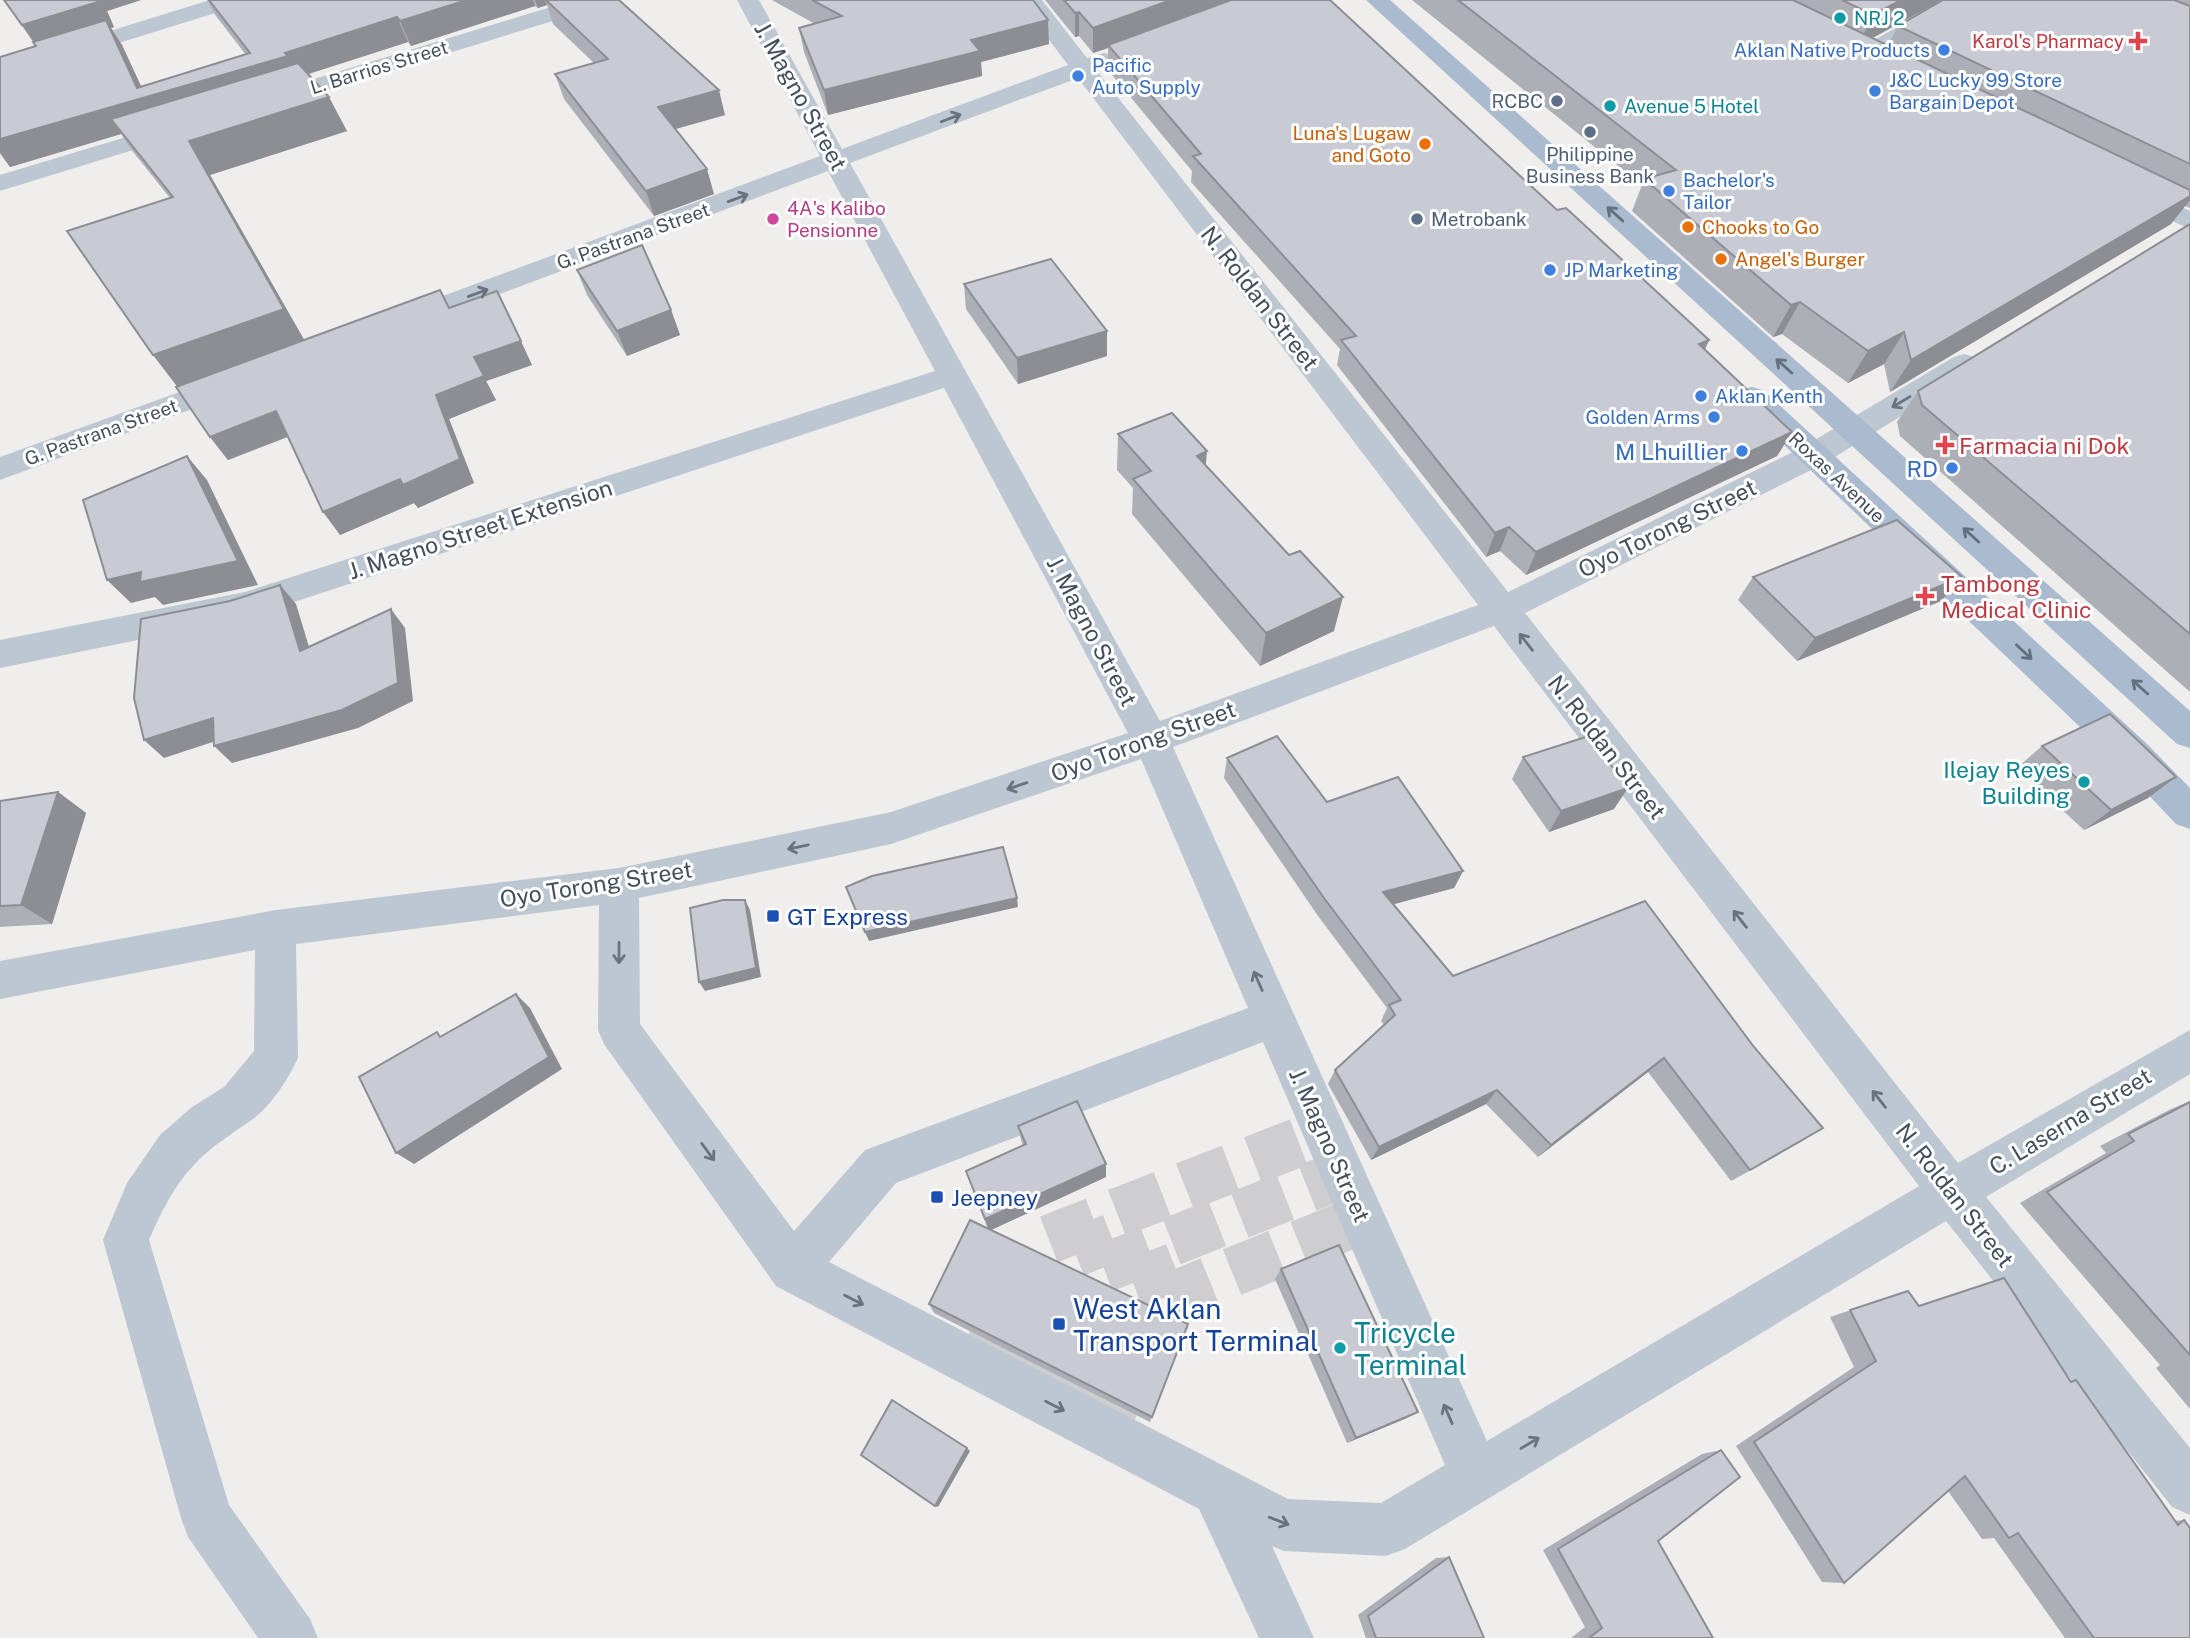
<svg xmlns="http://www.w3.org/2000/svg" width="2190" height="1638" font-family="'Public Sans',sans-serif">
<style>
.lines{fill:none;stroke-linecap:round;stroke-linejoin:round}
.minor-tunnel{stroke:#cecdd0;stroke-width:49;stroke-dasharray:49 24;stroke-linecap:butt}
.minor{fill:#bcc7d1;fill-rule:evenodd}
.major{fill:#aabbcf;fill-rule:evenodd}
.wall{fill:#acafb6}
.shaded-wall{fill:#8c8e94}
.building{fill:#c8cbd4;stroke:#8c8e94;stroke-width:2}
.oneway{stroke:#68737f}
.oneway2{stroke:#636f7e}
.culture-dot{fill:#0f9aa8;stroke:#fff;stroke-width:2.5}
.health-dot{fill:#e0444e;stroke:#fff;stroke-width:2.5}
.shop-dot{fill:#3f7fe0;stroke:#fff;stroke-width:2.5}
.service-dot{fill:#5c6f8a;stroke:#fff;stroke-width:2.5}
.food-dot{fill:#e8710a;stroke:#fff;stroke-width:2.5}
.hotel-dot{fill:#d1479c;stroke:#fff;stroke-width:2.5}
.transit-dot{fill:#1a4fb4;stroke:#fff;stroke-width:2.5}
.labels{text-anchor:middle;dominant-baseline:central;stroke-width:6;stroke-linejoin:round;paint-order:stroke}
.far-culture-label{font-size:19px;fill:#0d838f;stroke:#fff;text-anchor:start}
.far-health-label{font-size:19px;fill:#be3a42;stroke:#fff;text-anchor:end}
.far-shop-label{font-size:19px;fill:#366cbe;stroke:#fff;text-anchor:start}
.far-street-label{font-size:19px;fill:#444f5c;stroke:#fff}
.far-service-label{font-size:19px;fill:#4e5e75;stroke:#fff;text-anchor:end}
.far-food-label{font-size:19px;fill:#c56008;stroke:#fff;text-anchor:start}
.far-hotel-label{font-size:19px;fill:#b23c85;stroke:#fff;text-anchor:start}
.street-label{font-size:23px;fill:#444f5c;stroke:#fff}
.health-label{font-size:23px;fill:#be3a42;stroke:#fff;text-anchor:start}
.shop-label{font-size:23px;fill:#366cbe;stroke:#fff;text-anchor:end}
.culture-label{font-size:23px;fill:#0d838f;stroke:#fff;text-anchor:end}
.transit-label{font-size:23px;fill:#164399;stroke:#fff;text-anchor:start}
.near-transit-label{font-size:28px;fill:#164399;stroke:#fff;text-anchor:start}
.near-culture-label{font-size:28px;fill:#0d838f;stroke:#fff;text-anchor:start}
</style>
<rect width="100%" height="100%" fill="#f0eded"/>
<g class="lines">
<g class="minor-tunnel">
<path d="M980,1366L1042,1242L1325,1132"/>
<path d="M1009,1381L1069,1255L1112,1238"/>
<path d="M1040,1398L1099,1270L1343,1174"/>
<path d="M1071,1414L1129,1285L1175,1267"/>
<path d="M1103,1431L1161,1301L1363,1219"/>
</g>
<g class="minor">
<path d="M210,0H244L241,5L0,80V65Z"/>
<path d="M574,0H608L605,5L276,106H258L255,101L258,96Z"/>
<path d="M737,0H759L842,149L1068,65L1019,0H1042L1087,58L1104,53L1112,55L1116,60L1112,65L1097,71L1508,592L1803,447L1954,357L1964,354L1974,357L1979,364L1974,371L1825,463L1525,613L1958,1163L2190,1030V1074L1986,1197L2190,1448V1515L2172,1507L1946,1221L1405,1549L1386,1556L1284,1551L1272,1546L1314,1638H1259L1199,1509L776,1286L604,1044L598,1030L599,905L296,944L298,1058C289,1078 271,1106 253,1119C232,1134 211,1146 193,1166C174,1186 160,1214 149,1240L229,1505L310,1619L318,1638H258L188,1537L181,1518L103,1240L127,1183L160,1135L192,1107L224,1087L254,1051L255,950L0,999V961L276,910L619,868L891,812L1128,733L944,388L246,618L0,668V640L245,592L935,371L828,171L409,328L399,331L389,328L385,322L389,316L820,156ZM1078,78L1478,605L1160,721L850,163ZM1494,626L1919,1186L1487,1441L1173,747ZM1141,759L1248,1008L865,1150L794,1231L640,1024L639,898L891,844ZM1263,1042L1445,1465L1381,1503L1288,1499L829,1262L896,1183Z"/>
<path d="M1947,0H1974L1866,63H1850L1846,58L1850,53Z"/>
<path d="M176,122L185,124L188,129L185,134L0,191V175Z"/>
<path d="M2131,184L2190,211V229L2122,198L2118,192L2122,186Z"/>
<path d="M235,372L246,375L250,382L246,389L0,480V457Z"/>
</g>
<g class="major">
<path d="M1366,0H1390L2190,711V748L2177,744Z"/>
<path d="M1752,387L1763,390L2146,743L2190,788V829L2176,824L2120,765L1741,404L1737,397L1741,390Z"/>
</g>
</g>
<g class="wall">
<path d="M4,0H141L107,11L114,27L111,28L122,45L141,86L246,55L216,16L207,0H619L725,115L675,129L714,194L654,216L564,99L555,74L594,63L553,24L547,5L538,8L535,6L411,46L408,42L308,74L347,131L210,175L304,340L449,308L532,365L486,381L496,400L449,419L474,483L418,508L414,503L340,535L288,437L228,460L210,437L177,386L170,198L134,153L121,134L10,167L0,153V57L36,46Z"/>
<path d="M772,0H1033L1049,44L981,62L982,76L828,115L804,52L799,28L815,24Z"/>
<path d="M1045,0H1330L1557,210L1709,340L1705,350L1792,432L1777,456L1526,575L1500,551L1486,557L1337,365L1340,349L1191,182L1192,171L1108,70V48L1093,53L1079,36L1075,37Z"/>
<path d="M1412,0H1942L1872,38L1888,45L1898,26L1943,0H2190V208L2185,206L2171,224L1890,392L1884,364L1848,383L1782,334L1773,337L1632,211L1642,185Z"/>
<path d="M2190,224V692L1900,436L1897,422L1918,391Z"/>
<path d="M577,270L671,310L680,335L627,356L587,295Z"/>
<path d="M964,284L1107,331V356L1018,384L966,309Z"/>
<path d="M1118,434L1206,465L1289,555L1334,631L1260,666L1132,514L1133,488L1117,470Z"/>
<path d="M1753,577H1962L1941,601L1797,661L1738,600Z"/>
<path d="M2042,746L2148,798L2084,830L2017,768Z"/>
<path d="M1523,757L1614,809L1549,832L1512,779Z"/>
<path d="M1227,758L1327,802L1463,871L1454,888L1394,904L1453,976L1645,901L1802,1141L1731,1181L1648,1072L1538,1157L1486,1104L1371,1160L1328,1084L1335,1070L1384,1025L1381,1021L1387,1008L1318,916L1224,778Z"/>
<path d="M58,792L86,813L52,924L0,927V801Z"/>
<path d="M2190,1101V1409L2156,1368L2160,1365L2020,1203L2106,1153L2100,1146L2169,1110Z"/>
<path d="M1018,1126L1106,1177L991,1230L1188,1324L1150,1422L934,1313L929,1304L988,1229L966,1171L1023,1146L1021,1140Z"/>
<path d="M1281,1269L1418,1412L1347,1443L1275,1279Z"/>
<path d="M1908,1291L1919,1306L2070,1381L2076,1380L2175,1521L2184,1520L2190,1638H2065L1994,1538L1982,1539L1948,1491L1844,1583L1822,1582L1736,1446L1854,1367L1830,1317Z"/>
<path d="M1721,1450L1658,1541L1713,1638H1571L1585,1627L1543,1550L1702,1454Z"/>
<path d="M1449,1557L1484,1638H1366L1358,1615L1436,1558Z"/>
</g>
<g class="shaded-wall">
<path d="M97,0H141L107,11L114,27L111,28L122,45L146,97L397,17L408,42L299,77L111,119L121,134L10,167L0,153V139L39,50L22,25Z"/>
<path d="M467,0H533L535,6L411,46L400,21Z"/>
<path d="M535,0H545L547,5L538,8Z"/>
<path d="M1171,0H1236L1108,45V48L1093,53V28Z"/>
<path d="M1901,0H1942L1858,46L1873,15Z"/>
<path d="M1079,12V36L1075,37V13Z"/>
<path d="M1048,20L1049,44L981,62L982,76L828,115L824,90L971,40Z"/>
<path d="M719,90L725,115L665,132L658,107Z"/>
<path d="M329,97L347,131L210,175L306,343L179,389L153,355L189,141Z"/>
<path d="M707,169L714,194L654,216L646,191Z"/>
<path d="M2190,196V200L2171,224L1890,392L1911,360Z"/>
<path d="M1800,302L1782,334L1773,337L1791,305Z"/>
<path d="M671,310L680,335L627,356L617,331Z"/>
<path d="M1107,331V356L1018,384L1017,358Z"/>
<path d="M1904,332L1884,364L1848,383L1868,351Z"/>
<path d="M1709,340L1697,365L1699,344Z"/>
<path d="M521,341L532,365L486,381L496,400L449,419L474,483L418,508L414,503L340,535L323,512L474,357Z"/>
<path d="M276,411L292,435L228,460L210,437Z"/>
<path d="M1792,432L1777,456L1526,575L1536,552Z"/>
<path d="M1207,451L1204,487L1197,456Z"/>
<path d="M187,456L207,480L258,585L163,605L155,597L131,603L107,580Z"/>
<path d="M1509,527L1500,551L1486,557L1495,533Z"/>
<path d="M1962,577L1941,601L1797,661L1815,638Z"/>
<path d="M280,585L296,604L316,670L300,651Z"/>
<path d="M1343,597L1334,631L1260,666L1266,633Z"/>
<path d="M391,609L405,628L413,701L358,728L232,763L214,746Z"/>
<path d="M213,718L231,736L164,758L144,740Z"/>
<path d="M2176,777L2148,798L2084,830L2111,810Z"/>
<path d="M1628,788L1614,809L1549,832L1561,811Z"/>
<path d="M58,792L86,813L52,924L21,905Z"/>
<path d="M1463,871L1454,888L1376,909L1383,892Z"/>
<path d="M1017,898L1018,907L869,941L865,932Z"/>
<path d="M745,900L750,910L761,977L705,991L699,982Z"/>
<path d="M516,994L530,1008L562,1069L414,1164L396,1153Z"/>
<path d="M1664,1058L1648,1072L1538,1157L1551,1145Z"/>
<path d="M1497,1090L1486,1104L1371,1160L1379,1147Z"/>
<path d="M1823,1128L1802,1141L1731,1181L1750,1170Z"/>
<path d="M1106,1164V1177L989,1231L985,1219Z"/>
<path d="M1418,1412L1407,1418L1347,1443L1356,1438Z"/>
<path d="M967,1448L970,1451L938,1507L935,1506Z"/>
</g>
<g class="building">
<path d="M4,0H97L98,2L22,25Z"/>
<path d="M209,0H467L400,21L397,17L285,53L288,56L0,139V57L36,46L33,42L106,20L137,88L250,53Z"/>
<path d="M546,0H619L719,90L658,107L707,169L646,191L555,74L608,59Z"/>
<path d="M812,0H1033L1048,20L971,40L980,51L824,90L799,28L842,16Z"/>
<path d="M1064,0H1171L1093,28L1079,12L1075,13Z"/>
<path d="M1231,0H1330L1557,210L1566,208L1709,340L1699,344L1792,432L1536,552L1509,527L1495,533L1341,340L1356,336L1193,156L1201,154L1108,45Z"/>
<path d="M1458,0H1793L2190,190V196L1911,360L1904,332L1868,351L1800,302L1791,305L1644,179L1676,170Z"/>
<path d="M1842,0H1901L1873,15Z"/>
<path d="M1943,0H2174L2190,6V164L1898,26Z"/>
<path d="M298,63L329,97L189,141L284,309L153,355L67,231L173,197L111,119Z"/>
<path d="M2190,224V634L1922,405L1918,391Z"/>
<path d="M642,245L671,310L617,331L577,270Z"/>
<path d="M1051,259L1107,331L1017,358L964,284Z"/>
<path d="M440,290L449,308L497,291L521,341L474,357L484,376L436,395L460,459L403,485L400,479L323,512L276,411L210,437L176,387Z"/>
<path d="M1172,413L1207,451L1197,456L1289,555L1300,551L1343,597L1266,633L1133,479L1151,471L1118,434Z"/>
<path d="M187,456L238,561L140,582L141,572L107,580L83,500Z"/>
<path d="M1897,520L1962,577L1815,638L1753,577Z"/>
<path d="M280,585L300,651L391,609L398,683L342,710L214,746L213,718L144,740L134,698L141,619L230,601Z"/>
<path d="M2110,714L2176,777L2111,810L2042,746Z"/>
<path d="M1277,736L1327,802L1398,777L1463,871L1383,892L1453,976L1645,901L1754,1047L1823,1128L1750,1170L1664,1058L1551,1145L1497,1090L1379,1147L1335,1070L1395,1015L1389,1005L1401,1000L1324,898L1227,758Z"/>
<path d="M1589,736L1628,788L1561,811L1523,757Z"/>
<path d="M58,792L21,905L0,906V801Z"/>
<path d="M1003,847L1017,898L865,932L846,887L872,876Z"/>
<path d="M723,900H745L756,968L699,982L690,908Z"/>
<path d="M516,994L549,1057L396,1153L359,1077L437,1032L440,1037Z"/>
<path d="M1077,1101L1106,1164L985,1219L966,1171L1026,1144L1018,1126Z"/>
<path d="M2190,1102V1355L2047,1192L2134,1141L2128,1134Z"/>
<path d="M970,1220L1188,1324L1152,1417L929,1304Z"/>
<path d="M1339,1245L1418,1412L1356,1438L1281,1269Z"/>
<path d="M2004,1278L2071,1382L2076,1380L2178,1525L2184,1520L2190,1528V1638H2094L2018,1533L2009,1538L1965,1476L1844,1583L1754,1442L1876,1361L1850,1310L1908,1291L1919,1306Z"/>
<path d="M892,1400L967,1448L935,1506L861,1455Z"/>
<path d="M1721,1450L1740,1477L1658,1541L1713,1638H1589L1602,1628L1558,1549Z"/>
<path d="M1449,1557L1484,1638H1376L1368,1616Z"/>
</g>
<defs><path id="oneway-shaft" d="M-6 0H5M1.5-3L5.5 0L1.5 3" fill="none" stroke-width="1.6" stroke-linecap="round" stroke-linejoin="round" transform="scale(1.75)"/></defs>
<g class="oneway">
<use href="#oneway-shaft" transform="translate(951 118) rotate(-21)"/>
<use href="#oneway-shaft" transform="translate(738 198) rotate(-20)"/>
<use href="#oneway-shaft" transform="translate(478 293) rotate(-20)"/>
<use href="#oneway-shaft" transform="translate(1901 402) rotate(149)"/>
<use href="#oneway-shaft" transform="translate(1526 642) rotate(-128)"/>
<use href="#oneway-shaft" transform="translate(1017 786) rotate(161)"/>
<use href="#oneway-shaft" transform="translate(798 847) rotate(168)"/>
<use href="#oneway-shaft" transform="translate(1740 919) rotate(-128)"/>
<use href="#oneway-shaft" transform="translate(619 953) rotate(90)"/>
<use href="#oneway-shaft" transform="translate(1258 981) rotate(-114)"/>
<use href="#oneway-shaft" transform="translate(1879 1099) rotate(-128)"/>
<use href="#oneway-shaft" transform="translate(708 1152) rotate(54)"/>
<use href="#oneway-shaft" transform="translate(854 1300) rotate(27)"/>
<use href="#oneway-shaft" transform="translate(1055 1406) rotate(27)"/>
<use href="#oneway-shaft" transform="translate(1448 1414) rotate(-114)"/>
<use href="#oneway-shaft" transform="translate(1530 1443) rotate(-31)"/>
<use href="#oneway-shaft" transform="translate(1279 1521) rotate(21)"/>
</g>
<g class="oneway2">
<use href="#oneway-shaft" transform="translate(1615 214) rotate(-138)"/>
<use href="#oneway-shaft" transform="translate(1784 366) rotate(-138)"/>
<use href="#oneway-shaft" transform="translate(1971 535) rotate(-138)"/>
<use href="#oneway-shaft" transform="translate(2024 652) rotate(43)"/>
<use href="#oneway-shaft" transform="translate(2140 687) rotate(-138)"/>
</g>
<g class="culture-dot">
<circle cx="1840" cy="18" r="7"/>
<circle cx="1610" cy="106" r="7"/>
<circle cx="2084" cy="782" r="7"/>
<circle cx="1340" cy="1348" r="7"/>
</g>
<g class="health-dot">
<path d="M2134.5 30.5h7v7h7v7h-7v7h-7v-7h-7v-7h7z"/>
<path d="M1941.5 434.5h7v7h7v7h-7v7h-7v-7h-7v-7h7z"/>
<path d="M1921.5 585.5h7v7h7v7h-7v7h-7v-7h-7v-7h7z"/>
</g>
<g class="shop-dot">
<circle cx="1944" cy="50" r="7"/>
<circle cx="1078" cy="76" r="7"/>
<circle cx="1875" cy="91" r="7"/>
<circle cx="1669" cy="191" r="7"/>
<circle cx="1550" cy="270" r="7"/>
<circle cx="1701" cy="396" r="7"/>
<circle cx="1714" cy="417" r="7"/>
<circle cx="1742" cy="451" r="7"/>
<circle cx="1952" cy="468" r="7"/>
</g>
<g class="service-dot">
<circle cx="1557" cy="101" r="7"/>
<circle cx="1590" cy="132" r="7"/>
<circle cx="1417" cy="219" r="7"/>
</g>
<g class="food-dot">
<circle cx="1425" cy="144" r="7"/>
<circle cx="1688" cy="227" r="7"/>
<circle cx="1721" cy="259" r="7"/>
</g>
<circle class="hotel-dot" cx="773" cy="219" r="7"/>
<g class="transit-dot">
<rect x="766" y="909" width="14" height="14" rx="3.5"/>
<rect x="930" y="1190" width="14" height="14" rx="3.5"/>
<rect x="1052" y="1317" width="14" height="14" rx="3.5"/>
</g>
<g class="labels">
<g class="far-culture-label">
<text x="1854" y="18">NRJ 2</text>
<text x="1624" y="106">Avenue 5 Hotel</text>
</g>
<g class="far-health-label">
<text x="2124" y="41">Karol's Pharmacy</text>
</g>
<g class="far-shop-label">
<text x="1930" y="50" text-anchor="end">Aklan Native Products</text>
<text x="1092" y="65">Pacific<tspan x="1092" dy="22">Auto Supply</tspan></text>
<text x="1889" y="80">J&amp;C Lucky 99 Store<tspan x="1889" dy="22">Bargain Depot</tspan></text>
<text x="1683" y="180">Bachelor's<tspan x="1683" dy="22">Tailor</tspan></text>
<text x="1564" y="270">JP Marketing</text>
<text x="1715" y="396">Aklan Kenth</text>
<text x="1700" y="417" text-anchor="end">Golden Arms</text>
</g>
<g class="far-street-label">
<text transform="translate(379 67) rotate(-17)">L. Barrios Street</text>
<text transform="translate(633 236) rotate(-20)">G. Pastrana Street</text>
<text transform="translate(101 432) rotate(-20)">G. Pastrana Street</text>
<text transform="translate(1837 477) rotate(43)">Roxas Avenue</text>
</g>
<g class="far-service-label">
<text x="1543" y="101">RCBC</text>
<text x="1590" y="154" text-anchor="middle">Philippine<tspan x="1590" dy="22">Business Bank</tspan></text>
<text x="1431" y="219" text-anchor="start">Metrobank</text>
</g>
<g class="far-food-label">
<text x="1411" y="133" text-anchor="end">Luna's Lugaw<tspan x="1411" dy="22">and Goto</tspan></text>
<text x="1702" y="227">Chooks to Go</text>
<text x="1735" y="259">Angel's Burger</text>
</g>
<g class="far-hotel-label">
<text x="787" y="208">4A's Kalibo<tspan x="787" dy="22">Pensionne</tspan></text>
</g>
<g class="street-label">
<text transform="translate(801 96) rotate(61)">J. Magno Street</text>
<text transform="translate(1260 298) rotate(52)">N. Roldan Street</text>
<text transform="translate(1667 528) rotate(-26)">Oyo Torong Street</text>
<text transform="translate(480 529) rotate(-18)">J. Magno Street Extension</text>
<text transform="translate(1092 631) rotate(62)">J. Magno Street</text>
<text transform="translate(1143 741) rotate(-20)">Oyo Torong Street</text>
<text transform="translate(1607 747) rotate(52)">N. Roldan Street</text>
<text transform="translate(596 884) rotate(-9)">Oyo Torong Street</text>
<text transform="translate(2070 1121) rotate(-31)">C. Laserna Street</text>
<text transform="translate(1330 1145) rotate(66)">J. Magno Street</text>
<text transform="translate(1955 1195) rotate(52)">N. Roldan Street</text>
</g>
<g class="health-label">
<text x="1959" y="445">Farmacia ni Dok</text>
<text x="1941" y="583">Tambong<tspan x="1941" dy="26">Medical Clinic</tspan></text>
</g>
<g class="shop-label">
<text x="1728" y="451">M Lhuillier</text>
<text x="1938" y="468">RD</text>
</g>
<g class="culture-label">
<text x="2070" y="769">Ilejay Reyes<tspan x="2070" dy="26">Building</tspan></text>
</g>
<g class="transit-label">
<text x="787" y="916">GT Express</text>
<text x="951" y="1197">Jeepney</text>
</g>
<g class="near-transit-label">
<text x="1073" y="1308">West Aklan<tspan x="1073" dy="32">Transport Terminal</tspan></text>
</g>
<g class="near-culture-label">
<text x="1354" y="1332">Tricycle<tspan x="1354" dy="32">Terminal</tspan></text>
</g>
</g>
</svg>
